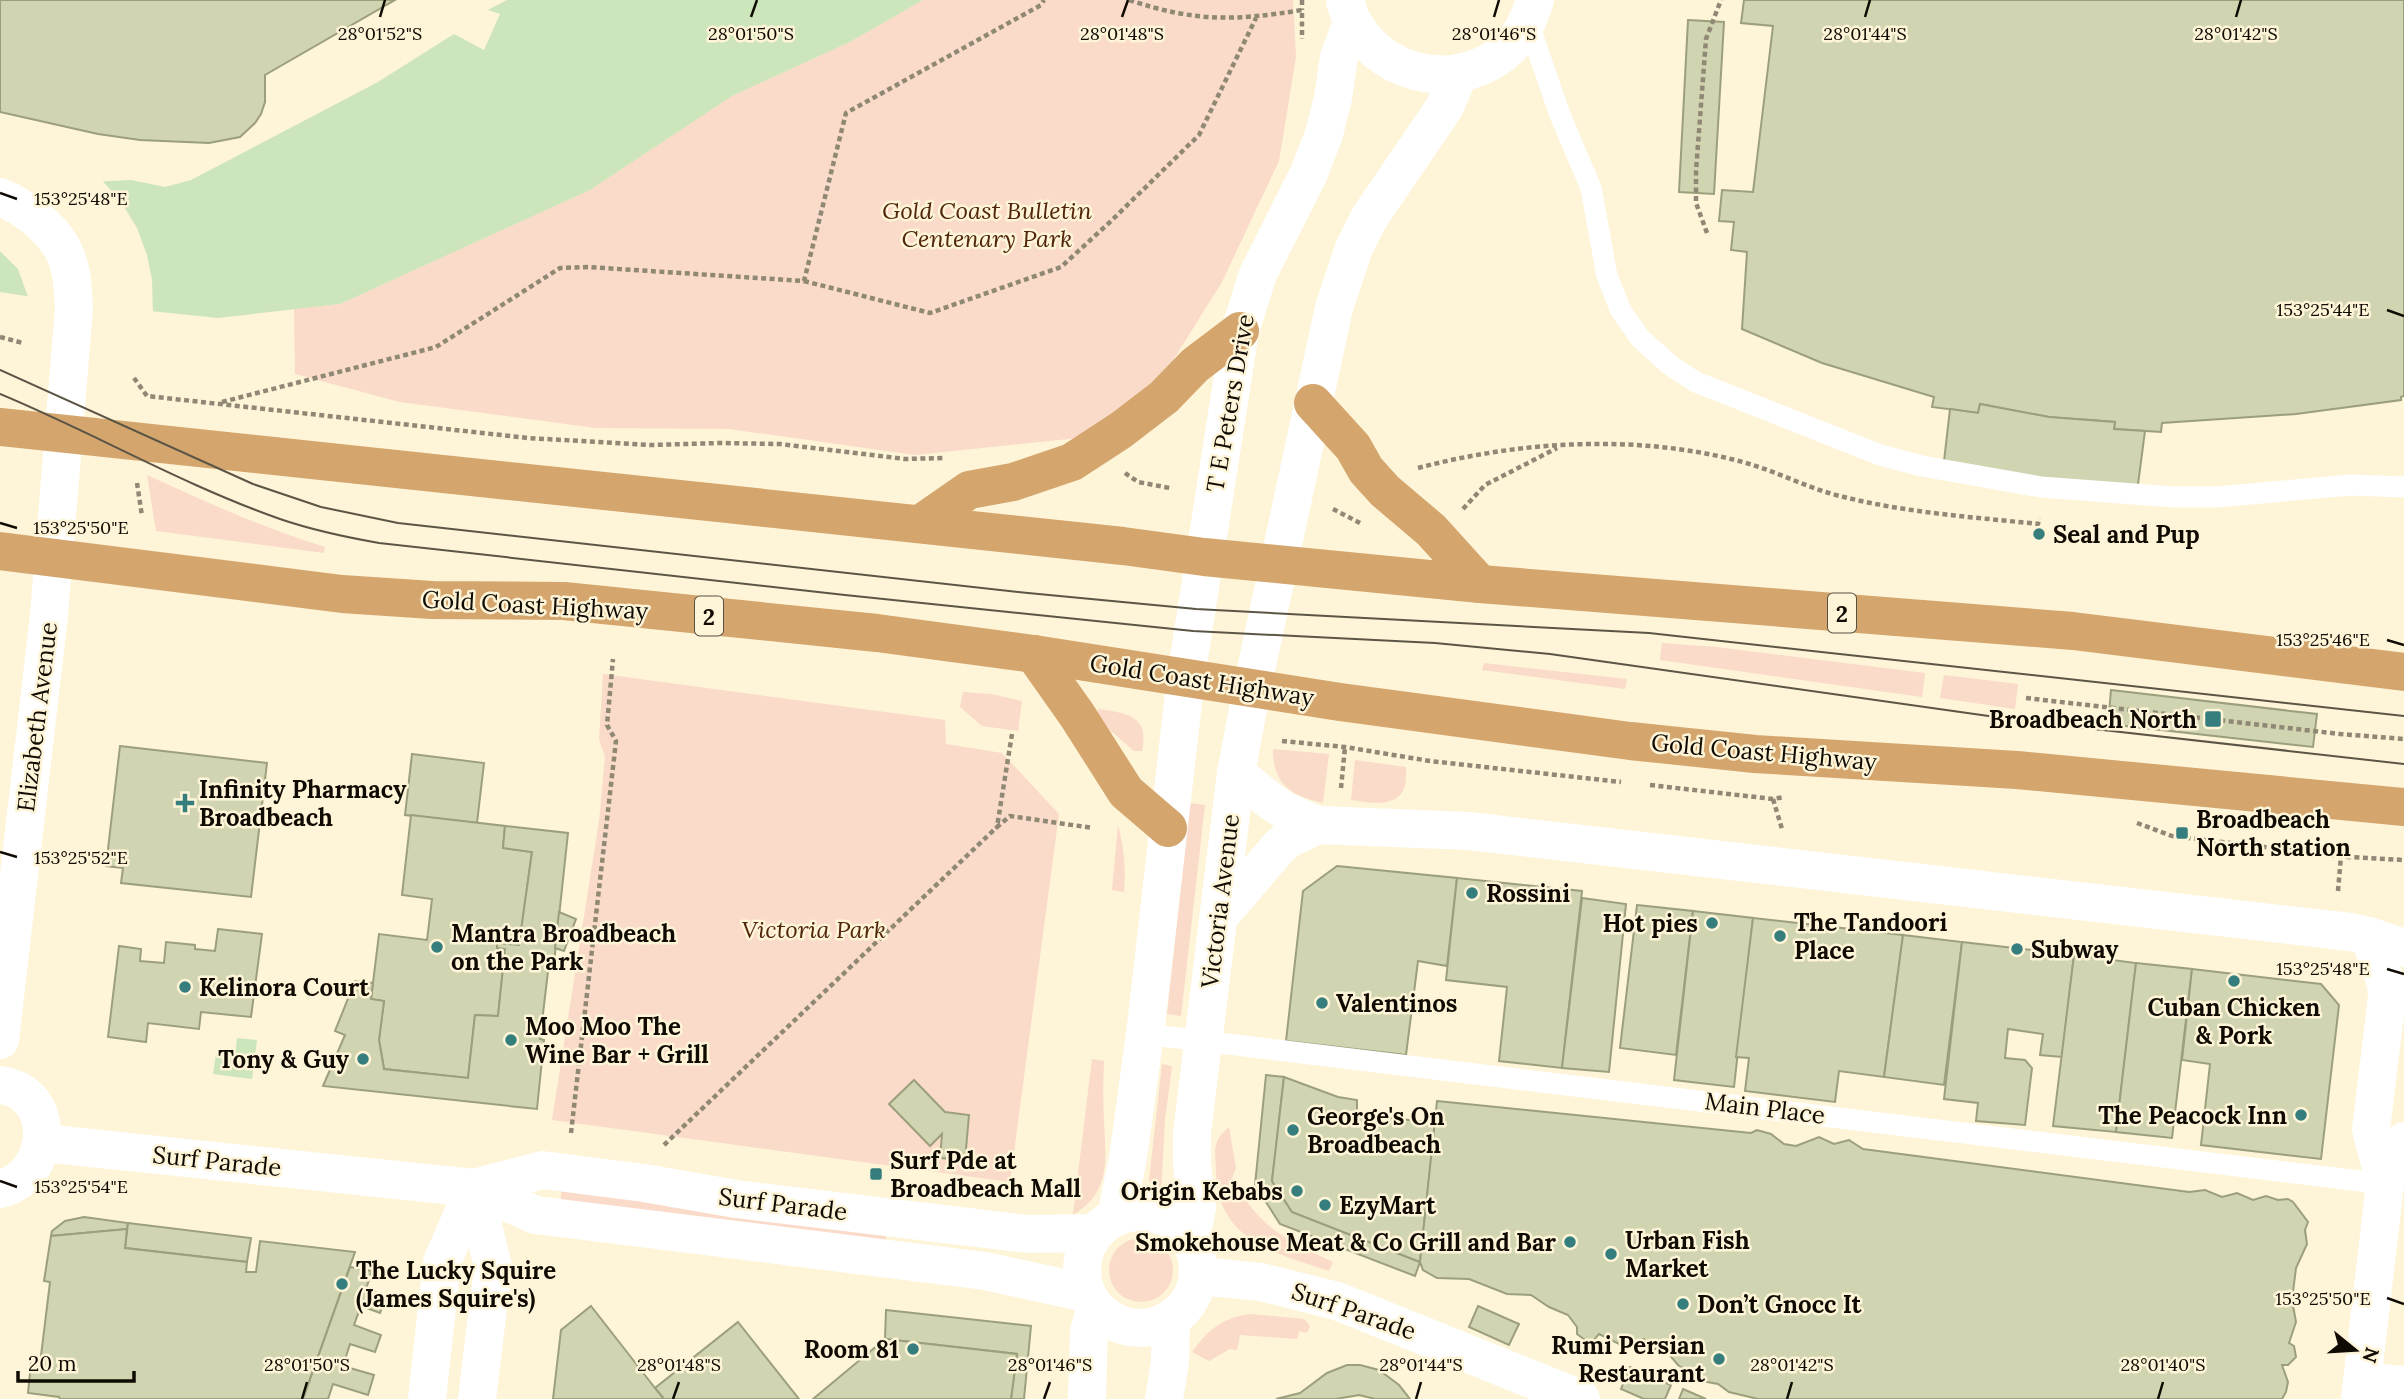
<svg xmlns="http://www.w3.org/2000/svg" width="2404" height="1399" font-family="Lora,serif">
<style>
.green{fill:#fadac8}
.water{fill:#cce5ba}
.pier{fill:#fef4d8}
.building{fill:#d1d4b0;stroke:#9c9f7c;stroke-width:2}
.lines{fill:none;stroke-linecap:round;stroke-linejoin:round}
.path{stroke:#8f8874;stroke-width:4.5;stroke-dasharray:5 3.5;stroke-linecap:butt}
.service{stroke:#fff;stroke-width:21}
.minor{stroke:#fff;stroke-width:38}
.tertiary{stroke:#fff;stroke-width:38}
.trunk{stroke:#d4a66e;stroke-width:38}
.tram{stroke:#5b5546;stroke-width:2}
.ticks{fill:none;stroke:#100b02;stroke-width:2.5}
.poi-dot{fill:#357e7d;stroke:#fef4d8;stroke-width:2.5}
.labels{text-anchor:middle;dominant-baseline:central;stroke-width:5;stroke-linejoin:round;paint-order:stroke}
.shield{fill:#fef4d8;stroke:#575142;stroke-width:2}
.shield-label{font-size:23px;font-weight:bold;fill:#100b02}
.park-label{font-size:24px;font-style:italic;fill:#51260b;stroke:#fef4d8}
.street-label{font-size:24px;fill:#100b02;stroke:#fef4d8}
.poi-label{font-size:24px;font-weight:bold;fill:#100b02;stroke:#fef4d8;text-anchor:start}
.ticks-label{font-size:18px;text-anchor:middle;fill:#100b02;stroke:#fef4d8;stroke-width:5;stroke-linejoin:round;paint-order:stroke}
</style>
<rect width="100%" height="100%" fill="#fef4d8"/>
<g class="green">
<path d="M923,0H1293L1296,57L1279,161L1222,282L1160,381L1087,437L915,455L729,429L596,428L400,402L295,374L294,309L340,304L590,190L732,96L850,42Z"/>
<path d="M147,475C206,502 263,528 325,547L324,553L156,531Z"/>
<path d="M1662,643L1716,647L1925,673L1922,697L1660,660Z"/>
<path d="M1484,663L1627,679L1625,689L1482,670Z"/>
<path d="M603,674L945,720L946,744L1002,753L1059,814L1010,1182L552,1120L599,821L605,757L599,739Z"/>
<path d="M1944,675L2018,684L2015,709L1940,698Z"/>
<path d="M963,692L991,694L1022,701L1018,731L982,726L960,707Z"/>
<path d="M1098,709C1126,713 1150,715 1142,751H1134L1097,719Z"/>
<path d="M1273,749L1329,754L1323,803C1291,796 1273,784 1273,749Z"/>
<path d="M1355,760L1406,767C1406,773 1406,784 1404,789C1394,809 1368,802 1351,800Z"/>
<path d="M1190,803L1205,805L1181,1016L1167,1014Z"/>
<path d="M1118,825C1124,848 1126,868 1124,892L1112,890Z"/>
<path d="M1092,1059L1104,1061C1103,1081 1103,1102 1104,1122C1106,1161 1111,1192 1073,1215Z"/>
<path d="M1162,1064L1172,1066L1165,1120L1161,1192L1149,1181Z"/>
<path d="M1229,1127L1236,1168L1232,1178C1261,1229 1282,1238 1333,1262L1329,1271C1275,1253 1216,1240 1216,1170C1215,1149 1212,1141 1229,1127Z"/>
<path d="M562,1186L887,1230L885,1244L560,1208Z"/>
<circle cx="1141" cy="1270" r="32"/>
<path d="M1250,1314L1304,1319L1310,1326L1307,1333L1299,1331L1297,1339L1240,1335L1237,1350L1230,1349L1209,1361L1192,1352C1208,1330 1222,1318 1250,1314Z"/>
</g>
<g class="water">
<path d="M507,0H923L850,42L732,96L590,190L340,304L218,318L64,302L0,292V156L89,182L131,180L165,187L191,180L378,82L454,34L484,50L500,14L488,10Z"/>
<path d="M237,1038L257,1040L252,1079L213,1074L216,1054L235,1056Z"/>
</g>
<path class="pier" d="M0,153L49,168L101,179L122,203L137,228L147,255L152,280L153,314L29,300L18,269L0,251Z"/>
<g class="building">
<path d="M0,0H395L265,75V102L261,114L255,123L240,137L209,143L140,140L98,134L0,112Z"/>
<path d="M1744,0H2404V396L2401,397V400L2296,414L2162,423L2161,432L2114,429L2115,422L2049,417L1980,404L1978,413L1932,407L1934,397L1822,363L1742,329L1747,252L1731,250L1734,222L1719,221L1722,190L1753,192L1773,26L1741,23Z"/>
<path d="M1688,20L1724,22L1714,194L1679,192Z"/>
<path d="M1980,404L2049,417L2115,422L2114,429L2145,431L2137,492L1943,470L1950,409L1978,413Z"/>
<path d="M2111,690L2317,714L2313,747L2108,724Z"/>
<path d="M120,746L267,763L251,897L121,883L123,868L106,866Z"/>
<path d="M412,754L484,763L477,823L405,815Z"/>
<path d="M411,815L505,826L503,848L532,852L519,945L497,943V948L505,949L498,1016L475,1015L468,1078L384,1069L379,1040L384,1001L371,999L379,934L427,940L432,899L402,895Z"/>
<path d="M505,826L568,833L554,963H549L540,1039L544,1040L537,1109L323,1086L345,1035L335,1031L355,981L373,983L371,999L384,1001L379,1040L384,1069L468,1078L475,1015L498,1016L505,949L497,948V943L519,945L532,852L503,848Z"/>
<path d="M1337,866L1457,878L1447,966L1418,961L1406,1055L1286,1041L1303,891Z"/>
<path d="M1457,878L1582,891L1562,1068L1499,1061L1507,987L1446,980Z"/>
<path d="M1582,898L1626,904L1609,1072L1562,1068Z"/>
<path d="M1637,905L1693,911L1676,1055L1620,1048Z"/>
<path d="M1693,911L1753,918L1734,1087L1674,1080Z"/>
<path d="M559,912L576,919L564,951L555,948Z"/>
<path d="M1753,918L1903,935L1884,1077L1839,1071L1835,1102L1745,1091L1749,1058L1736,1057Z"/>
<path d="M218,929L262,934L251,1017L201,1012L199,1029L148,1023L146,1042L108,1037L119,946L141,949L140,961L164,963L166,942L195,945V949L215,951Z"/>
<path d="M1903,935L1962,942L1944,1085L1884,1077Z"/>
<path d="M1962,942L2074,955L2062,1057L2040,1055L2043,1034L2008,1029L2005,1058L2025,1060L2032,1068L2025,1125L1976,1121L1978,1103L1944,1099Z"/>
<path d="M2074,955L2136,963L2116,1132L2053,1126Z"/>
<path d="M2136,963L2192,969L2172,1138L2116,1132Z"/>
<path d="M2192,969L2321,984L2339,1005L2321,1159L2201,1145L2210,1064L2182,1060Z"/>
<path d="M1266,1075L1284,1077L1272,1181L1292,1212L1420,1262L1415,1276L1280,1224L1255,1185Z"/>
<path d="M1284,1077L1338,1097L1357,1100V1114L1435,1123L1420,1262L1292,1212L1272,1181Z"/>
<path d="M914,1080L945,1112L969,1115L965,1160L940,1158L942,1134L930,1146L889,1104Z"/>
<path d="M1437,1101L1751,1133L1757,1130L1771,1134L1784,1144L1796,1146L1819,1137L1834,1144L1849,1140L1863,1149L2189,1192L2205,1190L2222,1197L2237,1193L2253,1200L2266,1196L2278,1200L2288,1199L2293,1202L2308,1222L2305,1230L2307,1244L2296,1268L2292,1300L2296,1322L2289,1343L2294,1346L2296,1357L2288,1365H2282L2288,1382L2286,1392L2282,1399H1758L1729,1392L1718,1384L1702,1381L1678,1365L1662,1346L1659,1349H1650L1644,1339L1619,1344L1599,1334L1594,1340H1585L1577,1334V1327L1568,1315L1549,1307L1531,1295L1507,1294L1469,1279L1437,1278L1423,1270L1420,1262Z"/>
<path d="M84,1217L128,1223L127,1229L51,1236L52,1231L65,1221Z"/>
<path d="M128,1223L251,1238L247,1262L125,1248Z"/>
<path d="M127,1229L125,1248L247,1262L246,1272H256L260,1241L355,1252L303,1399H60L59,1397L28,1393L31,1363L40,1364L50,1282L44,1281L51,1236Z"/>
<path d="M350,1267L372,1271L366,1289L386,1296L380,1313L361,1306L354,1325L381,1335L375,1352L350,1344L343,1366L374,1375L368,1395L333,1384L328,1399H303Z"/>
<path d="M591,1306L655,1388L664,1399H553L561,1330Z"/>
<path d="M1478,1306L1519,1324L1509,1345L1469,1327Z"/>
<path d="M886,1310L1031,1326L1024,1399H1011L1017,1354L885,1339Z"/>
<path d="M738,1322L799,1399H664L655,1388Z"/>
<path d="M885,1339L1017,1354L1011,1399H813Z"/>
<path d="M1347,1365H1360L1379,1370L1399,1385L1410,1399H1375L1359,1395L1336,1399H1276L1300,1393L1327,1373Z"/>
<path d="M1630,1367L1671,1385L1665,1399H1644L1621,1389Z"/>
<path d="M1683,1389L1706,1399H1679Z"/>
</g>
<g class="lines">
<g class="path">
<path d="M1129,0C1195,22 1234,21 1302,10V39"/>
<path d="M1302,0V10"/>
<path d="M1707,233L1696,203V171L1706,39L1721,0"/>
<path d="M804,281L930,313L1061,267L1110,222L1199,135L1256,18"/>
<path d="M0,337L23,343"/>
<path d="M134,378L147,396L528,438L650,445L720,443L780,444L905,459L944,458"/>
<path d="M222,402L436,347L560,268L588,267L804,281L846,113L1041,5L1044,0"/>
<path d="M1418,468C1520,441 1636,434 1739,461C1775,470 1808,489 1844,497C1908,513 1973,517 2038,524L2039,518"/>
<path d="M1125,473L1138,482L1170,488"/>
<path d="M137,483L142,516"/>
<path d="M1333,509L1360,523"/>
<path d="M1463,509L1485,485L1557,448"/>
<path d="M2026,698L2340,734L2404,739"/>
<path d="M1012,734L997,827L1010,816L1093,828"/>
<path d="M1282,741L1345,747L1430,761L1621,782"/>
<path d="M1650,785L1773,799L1784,797"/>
<path d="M1341,788L1345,747"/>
<path d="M1773,799L1782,829"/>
<path d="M2137,823L2172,836L2348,857L2404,860"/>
<path d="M2338,891L2341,856"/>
<path d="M571,1133L616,741L607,725L613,659"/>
<path d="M664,1145L997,827"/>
</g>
<g class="service">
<path d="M1528,22L1560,115L1591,188L1607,276L1621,311L1640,338L1671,366L1696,382L1880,455L1922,466L2041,487L2174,497H2216L2352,485L2404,487"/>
<path d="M1145,1034L2385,1184"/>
</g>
<g class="minor">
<path d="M0,197C27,208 57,231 67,259C73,275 73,292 74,308L49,615L0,1040"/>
<path d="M1236,773L1269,800L1287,812L1318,825L1469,831L2350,932L2369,936L2404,948"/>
<path d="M1218,918L1278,848L1288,839L1318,825"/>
<path d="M2369,936L2386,983L2387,998L2371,1129L2385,1184"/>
<path d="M0,1085C58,1092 54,1175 0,1189"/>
<path d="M43,1143L474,1188L536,1215L985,1271L1086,1293"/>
<path d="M474,1188L542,1170L644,1183L736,1199L1028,1234L1095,1233"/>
<path d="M474,1188L493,1267L477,1399"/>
<circle cx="1140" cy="1270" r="58"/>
<path d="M1116,1216L1128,1158L1145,1034L1186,677"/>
<path d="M1191,1240L1197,1207L1192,1165V1133L1236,773L1252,688"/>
<path d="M1199,1276L1261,1282L1337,1301L1581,1399"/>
<path d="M2362,1381L2404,1385"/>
<path d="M427,1399L442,1262L474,1188"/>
<path d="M1087,1399L1089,1331L1096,1308"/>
<path d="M1164,1399L1170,1362L1171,1320"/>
<path d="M2360,1399L2385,1184L2404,1141"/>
</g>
<g class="tertiary">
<path d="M1345,2C1348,8 1349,16 1353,22C1384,80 1463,92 1510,47C1523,34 1530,17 1535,0"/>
<path d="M1186,677L1240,331L1258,274L1309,173L1324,134L1333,98L1339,57L1352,22"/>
<path d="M1252,688L1334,308L1354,248L1369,218L1444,108L1459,74"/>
</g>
<g class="trunk">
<path d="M1313,403L1353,447L1366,470L1385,491L1431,530L1480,584"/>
<path d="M0,427L1123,546L1204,557L1480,584L2073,631L2404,672"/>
<path d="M920,524L969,490L1013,482L1072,462L1121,430L1164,397L1195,365L1240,331"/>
<path d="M0,551L342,594L432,600L564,601L877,633L1034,654L1340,702L1630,741L1755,754L2017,770L2404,807"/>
<path d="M1034,654L1077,715L1126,792L1168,828"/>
</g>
<g class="tram">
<path d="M0,370L253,484L321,507L398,523L1028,593L1196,609L1649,633L2404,716"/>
<path d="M0,394C94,433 183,485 280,519C312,530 345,537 379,543L845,595L1193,631L1435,643L1550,654L2024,721L2404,764"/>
</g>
</g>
<path class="ticks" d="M380,17L385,0M751,17L757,0M1122,17L1128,0M1494,17L1499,0M1865,17L1870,0M2236,17L2241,0M0,193L17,199M2387,310L2404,316M0,523L17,528M2387,640L2404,645M0,852L17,857M2387,969L2404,974M0,1181L17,1187M2387,1298L2404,1304M302,1399L307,1382M673,1399L679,1382M1044,1399L1050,1382M1416,1399L1421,1382M1787,1399L1792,1382M2158,1399L2163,1382"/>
<g class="poi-dot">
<circle cx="2039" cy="534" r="7"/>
<rect x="2204" y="710" width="18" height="18" rx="3.5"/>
<path d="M181.5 792.5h7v7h7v7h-7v7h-7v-7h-7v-7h7z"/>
<rect x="2175" y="826" width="14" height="14" rx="3.5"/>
<circle cx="1472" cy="893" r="7"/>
<circle cx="1712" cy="923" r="7"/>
<circle cx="1780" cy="936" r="7"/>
<circle cx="437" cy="947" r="7"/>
<circle cx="2017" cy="949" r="7"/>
<circle cx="2234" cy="981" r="7"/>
<circle cx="185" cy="987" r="7"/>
<circle cx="1322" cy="1003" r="7"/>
<circle cx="511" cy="1040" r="7"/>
<circle cx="363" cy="1059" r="7"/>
<circle cx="2301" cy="1115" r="7"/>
<circle cx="1293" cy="1130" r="7"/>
<rect x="869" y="1167" width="14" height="14" rx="3.5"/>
<circle cx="1297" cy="1191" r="7"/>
<circle cx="1325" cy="1205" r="7"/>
<circle cx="1570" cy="1242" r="7"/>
<circle cx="1611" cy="1254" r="7"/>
<circle cx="342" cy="1284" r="7"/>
<circle cx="1683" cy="1304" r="7"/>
<circle cx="913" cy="1349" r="7"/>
<circle cx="1719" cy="1359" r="7"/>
</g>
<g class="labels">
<g class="shield">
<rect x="1828" y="593.5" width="28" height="39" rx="5"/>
<rect x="695" y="596.5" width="28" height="39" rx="5"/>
</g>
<g class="shield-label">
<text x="1842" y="613">2</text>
<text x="709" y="616">2</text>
</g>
<g class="park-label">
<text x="987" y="210">Gold Coast Bulletin<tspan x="987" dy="28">Centenary Park</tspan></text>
<text x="814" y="929">Victoria Park</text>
</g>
<g class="street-label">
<text transform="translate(1230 403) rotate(-80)">T E Peters Drive</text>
<text transform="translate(535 605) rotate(3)">Gold Coast Highway</text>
<text transform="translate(1202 680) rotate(9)">Gold Coast Highway</text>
<text transform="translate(37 717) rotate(-83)">Elizabeth Avenue</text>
<text transform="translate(1764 752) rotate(5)">Gold Coast Highway</text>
<text transform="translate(1220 901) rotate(-83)">Victoria Avenue</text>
<text transform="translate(1765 1108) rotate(7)">Main Place</text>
<text transform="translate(217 1161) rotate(6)">Surf Parade</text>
<text transform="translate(783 1204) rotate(7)">Surf Parade</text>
<text transform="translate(1354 1311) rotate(19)">Surf Parade</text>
</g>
<g class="poi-label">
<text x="2053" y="534">Seal and Pup</text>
<text x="2197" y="719" text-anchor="end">Broadbeach North</text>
<text x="199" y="789">Infinity Pharmacy<tspan x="199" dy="28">Broadbeach</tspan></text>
<text x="2196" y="819">Broadbeach<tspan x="2196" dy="28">North station</tspan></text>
<text x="1486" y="893">Rossini</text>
<text x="1794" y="922">The Tandoori<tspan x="1794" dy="28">Place</tspan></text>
<text x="1698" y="923" text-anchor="end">Hot pies</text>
<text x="451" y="933">Mantra Broadbeach<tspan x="451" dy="28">on the Park</tspan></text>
<text x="2031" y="949">Subway</text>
<text x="199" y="987">Kelinora Court</text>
<text x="1336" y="1003">Valentinos</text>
<text x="2234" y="1007" text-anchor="middle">Cuban Chicken<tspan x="2234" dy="28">&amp; Pork</tspan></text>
<text x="525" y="1026">Moo Moo The<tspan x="525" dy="28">Wine Bar + Grill</tspan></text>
<text x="349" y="1059" text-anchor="end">Tony &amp; Guy</text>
<text x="2287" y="1115" text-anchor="end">The Peacock Inn</text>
<text x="1307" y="1116">George's On<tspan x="1307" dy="28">Broadbeach</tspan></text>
<text x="890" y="1160">Surf Pde at<tspan x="890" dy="28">Broadbeach Mall</tspan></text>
<text x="1283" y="1191" text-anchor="end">Origin Kebabs</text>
<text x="1339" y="1205">EzyMart</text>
<text x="1625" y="1240">Urban Fish<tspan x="1625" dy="28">Market</tspan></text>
<text x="1556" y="1242" text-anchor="end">Smokehouse Meat &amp; Co Grill and Bar</text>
<text x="356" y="1270">The Lucky Squire<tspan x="356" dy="28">(James Squire's)</tspan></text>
<text x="1697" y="1304">Don’t Gnocc It</text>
<text x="1705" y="1345" text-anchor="end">Rumi Persian<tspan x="1705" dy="28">Restaurant</tspan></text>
<text x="899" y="1349" text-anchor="end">Room 81</text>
</g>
</g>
<g class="ticks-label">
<text x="380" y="40">28°01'52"S</text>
<text x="751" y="40">28°01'50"S</text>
<text x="1122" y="40">28°01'48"S</text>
<text x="1494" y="40">28°01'46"S</text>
<text x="1865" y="40">28°01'44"S</text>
<text x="2236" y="40">28°01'42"S</text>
<text x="81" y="205">153°25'48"E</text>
<text x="2323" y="316">153°25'44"E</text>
<text x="81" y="534">153°25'50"E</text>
<text x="2323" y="646">153°25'46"E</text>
<text x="81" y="864">153°25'52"E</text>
<text x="2323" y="975">153°25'48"E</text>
<text x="81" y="1193">153°25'54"E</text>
<text x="2323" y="1305">153°25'50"E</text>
<text x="307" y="1371">28°01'50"S</text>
<text x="679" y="1371">28°01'48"S</text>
<text x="1050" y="1371">28°01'46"S</text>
<text x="1421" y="1371">28°01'44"S</text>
<text x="1792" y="1371">28°01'42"S</text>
<text x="2163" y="1371">28°01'40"S</text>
</g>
<g transform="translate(2355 1350) rotate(108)" stroke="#fef4d8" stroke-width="5" paint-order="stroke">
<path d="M0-5L12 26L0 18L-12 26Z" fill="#100b02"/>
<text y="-10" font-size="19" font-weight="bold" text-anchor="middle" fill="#100b02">N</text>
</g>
<path d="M18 1371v10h116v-10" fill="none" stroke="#100b02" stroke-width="3.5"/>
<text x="28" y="1371" font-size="21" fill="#100b02" stroke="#fef4d8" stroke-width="5" paint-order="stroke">20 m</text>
</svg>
